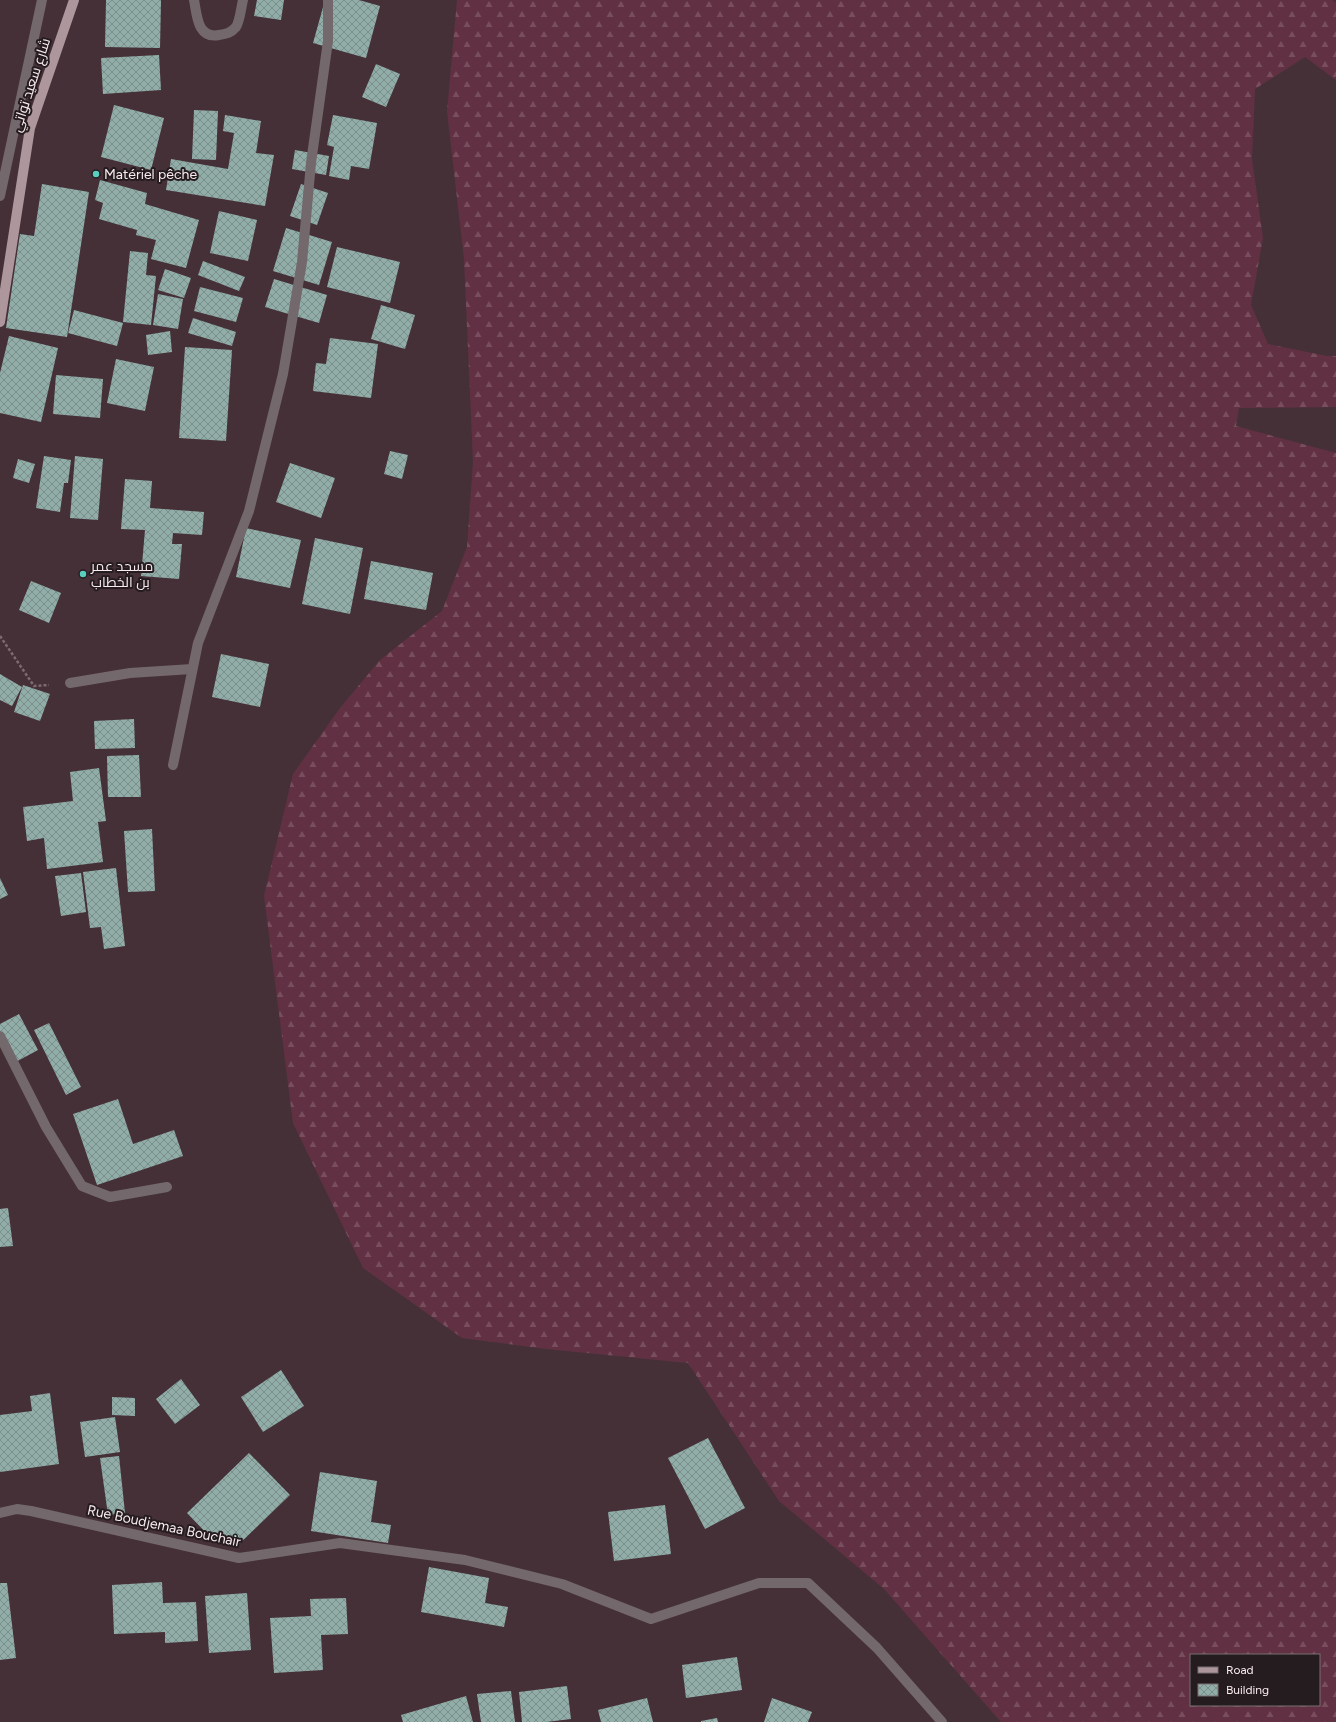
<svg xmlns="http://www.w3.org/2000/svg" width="1336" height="1722" font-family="Figtree,Cairo,sans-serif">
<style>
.forest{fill:url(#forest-firs);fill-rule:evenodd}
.building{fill:url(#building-cross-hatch)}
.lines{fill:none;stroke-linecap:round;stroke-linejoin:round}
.path{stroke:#7d6a70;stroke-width:2.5;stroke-dasharray:3 2;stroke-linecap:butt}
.street{stroke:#73686b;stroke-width:10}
.primary{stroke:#ad979d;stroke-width:10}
.poi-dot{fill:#59cebe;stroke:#251c1f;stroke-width:1.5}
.labels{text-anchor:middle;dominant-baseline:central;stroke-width:4;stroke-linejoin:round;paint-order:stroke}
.street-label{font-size:14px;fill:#f9ebef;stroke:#251c1f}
.poi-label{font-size:14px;fill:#f9ebef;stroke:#251c1f;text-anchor:start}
</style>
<defs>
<pattern id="forest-firs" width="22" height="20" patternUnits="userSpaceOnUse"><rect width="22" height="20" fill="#613042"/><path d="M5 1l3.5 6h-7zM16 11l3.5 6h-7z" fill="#784e5e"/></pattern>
<pattern id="building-cross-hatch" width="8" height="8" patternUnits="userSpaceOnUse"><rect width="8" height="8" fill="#90ada8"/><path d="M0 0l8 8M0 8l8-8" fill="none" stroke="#7b8e8b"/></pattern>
</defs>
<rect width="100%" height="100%" fill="#453037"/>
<path class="forest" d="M457,0H1332L1336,3V80L1305,57L1255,89L1252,159L1263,238L1251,305L1268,344L1327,356H1336V407L1239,408L1236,426L1336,453V1722H1001L884,1589L779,1501L688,1363L546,1349L462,1338L363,1268L293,1123L264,896L293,774L340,708L380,660L442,611L467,547L473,462L464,259L447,111ZM1191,1655H1319V1705H1191Z"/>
<g class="building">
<path d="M106,0H161L160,48L105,47Z"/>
<path d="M257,0H284L281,20L254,16Z"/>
<path d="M325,0H359L380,6L366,58L313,43Z"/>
<path d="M159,55L161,90L103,94L101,58Z"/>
<path d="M376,64L400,74L386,107L362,97Z"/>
<path d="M114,105L164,118L151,170L101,157Z"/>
<path d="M194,110L218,111L216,160L192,159Z"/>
<path d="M225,115L261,121L256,153L274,155L265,206L166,190L171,159L228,169L234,133L223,131Z"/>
<path d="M333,115L377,123L369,169L351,166L349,180L329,176L334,147L327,145Z"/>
<path d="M295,150L329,156L326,175L292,169Z"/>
<path d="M100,180L147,193L145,204L199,220L186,268L151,259L156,240L136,235L137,230L99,219L103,203L95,200Z"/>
<path d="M42,184L89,192L67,337L6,328L20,234L34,236Z"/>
<path d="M301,184L328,193L317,225L290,216Z"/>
<path d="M219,211L257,220L248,261L210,253Z"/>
<path d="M286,228L332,242L319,285L273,271Z"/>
<path d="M337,247L400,262L390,303L327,287Z"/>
<path d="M130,251L148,253L146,275L156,276L151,325L123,322Z"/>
<path d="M203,261L245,277L239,291L198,275Z"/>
<path d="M165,269L191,278L184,298L158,290Z"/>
<path d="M274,279L327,295L319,323L265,307Z"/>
<path d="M200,287L243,298L236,322L194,311Z"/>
<path d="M158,294L183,299L178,329L153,325Z"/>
<path d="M381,305L415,315L405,349L371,339Z"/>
<path d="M74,310L123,323L117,346L68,333Z"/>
<path d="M193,318L236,332L232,346L188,333Z"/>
<path d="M170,331L172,352L148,355L146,335Z"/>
<path d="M9,336L58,348L41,422L0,413V373Z"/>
<path d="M330,338L378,344L371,398L313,391L316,363L326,364Z"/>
<path d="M185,347L232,350L226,441L179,438Z"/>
<path d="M116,359L154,367L145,411L107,403Z"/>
<path d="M56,375L103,379L100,418L53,414Z"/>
<path d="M390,451L408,455L402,479L384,474Z"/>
<path d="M44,456L71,460L68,483H64L60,512L36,508Z"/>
<path d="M75,456L103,459L98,520L70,518Z"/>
<path d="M18,459L35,464L29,483L13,478Z"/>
<path d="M290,463L335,478L321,518L276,502Z"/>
<path d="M125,479L152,481L150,508L204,512L202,535L173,533L172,544H182L179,579L141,576L145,530L121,529Z"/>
<path d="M246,528L301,540L290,588L236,577Z"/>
<path d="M315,538L363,548L350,614L302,604Z"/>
<path d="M371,561L433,573L426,610L364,599Z"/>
<path d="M31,581L61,593L49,623L19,610Z"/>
<path d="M221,654L269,664L260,707L212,697Z"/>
<path d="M0,674L22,687L12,706L0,700Z"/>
<path d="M23,685L50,694L40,721L14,712Z"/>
<path d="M134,719L135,748L95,749L94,721Z"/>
<path d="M139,755L141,797H108L107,756Z"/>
<path d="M99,768L106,821L98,822L103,862L47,869L44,838L27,841L23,807L73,801L70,772Z"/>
<path d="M152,829L155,891L128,892L124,831Z"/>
<path d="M116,868L125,946L104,949L101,927L90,928L83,872Z"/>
<path d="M81,873L86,912L61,916L55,876Z"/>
<path d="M0,878L8,895L0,899Z"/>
<path d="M19,1014L38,1050L12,1064L0,1042V1024Z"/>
<path d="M49,1023L81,1087L66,1095L34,1030Z"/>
<path d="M118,1099L133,1144L174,1130L183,1156L97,1185L73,1114Z"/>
<path d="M8,1208L13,1246L0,1247V1209Z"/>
<path d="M281,1370L304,1406L263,1432L241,1397Z"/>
<path d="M181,1379L200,1405L175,1424L156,1399Z"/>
<path d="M50,1393L59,1464L0,1472V1415L32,1411L30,1396Z"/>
<path d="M112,1397L135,1398V1416L112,1415Z"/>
<path d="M115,1417L120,1452L85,1457L80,1422Z"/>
<path d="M708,1438L745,1508L705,1529L668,1458Z"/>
<path d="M249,1453L290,1495L236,1547L222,1533L214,1541L187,1513Z"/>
<path d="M119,1456L125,1513L108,1515L100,1458Z"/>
<path d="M320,1472L377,1481L371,1522L391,1525L388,1543L311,1531Z"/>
<path d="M665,1505L671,1554L614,1561L608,1512Z"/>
<path d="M429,1567L489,1578L485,1603L508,1607L504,1627L421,1612Z"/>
<path d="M162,1582L163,1603L196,1602L198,1641L165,1643V1632L114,1634L112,1585Z"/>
<path d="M0,1583H7L16,1658L0,1660Z"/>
<path d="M247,1593L251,1650L209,1653L205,1596Z"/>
<path d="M346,1598L348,1634L321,1635L323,1670L274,1673L270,1618L311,1616L310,1599Z"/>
<path d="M737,1657L742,1690L686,1698L682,1665Z"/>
<path d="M567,1686L571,1719L546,1722H522L519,1692Z"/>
<path d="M511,1691L515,1722H481L477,1694Z"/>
<path d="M466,1696L473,1722H403L401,1715Z"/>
<path d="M647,1698L653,1722H601L598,1710Z"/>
<path d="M772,1698L812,1712L808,1722H764Z"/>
<path d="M717,1718L718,1722H701V1721Z"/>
</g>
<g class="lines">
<path class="path" d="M0,636L34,686L49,685"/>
<g class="street">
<path d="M194,0C197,15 197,39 219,35C226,34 231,33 236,27C240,21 241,8 243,0"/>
<path d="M0,196L42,0"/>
<path d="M70,683L130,673L192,669"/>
<path d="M173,765L198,643L249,511L283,374L302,262L311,163L328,41V0"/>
<path d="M0,1036L46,1127L82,1186L110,1197L167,1187"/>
<path d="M0,1513L17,1509L31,1511L239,1558L340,1543L465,1560L562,1584L651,1619L759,1583H808L877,1648L942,1722"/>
</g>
<path class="primary" d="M0,322L30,128L74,0"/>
</g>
<g class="poi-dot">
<circle cx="96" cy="174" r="4"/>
<circle cx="83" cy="574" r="4"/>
</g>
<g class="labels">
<g class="street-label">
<text transform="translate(31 85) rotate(-72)">شارع سعيد تواتي</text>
<text transform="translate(164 1526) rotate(12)">Rue Boudjemaa Bouchair</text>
</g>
<g class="poi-label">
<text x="104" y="174">Matériel pêche</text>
<text x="91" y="566">مسجد عمر<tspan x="91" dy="16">بن الخطاب</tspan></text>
</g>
</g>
<rect x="1190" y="1654" width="130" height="52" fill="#251c1f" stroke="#7a6f72"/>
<rect x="1198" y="1667" width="20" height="6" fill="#ad979d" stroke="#7a6f72"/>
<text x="1226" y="1674" font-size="12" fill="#f9ebef">Road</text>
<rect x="1198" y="1684" width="20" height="12" fill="url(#building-cross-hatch)" stroke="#7a6f72"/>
<text x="1226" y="1694" font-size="12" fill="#f9ebef">Building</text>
</svg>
